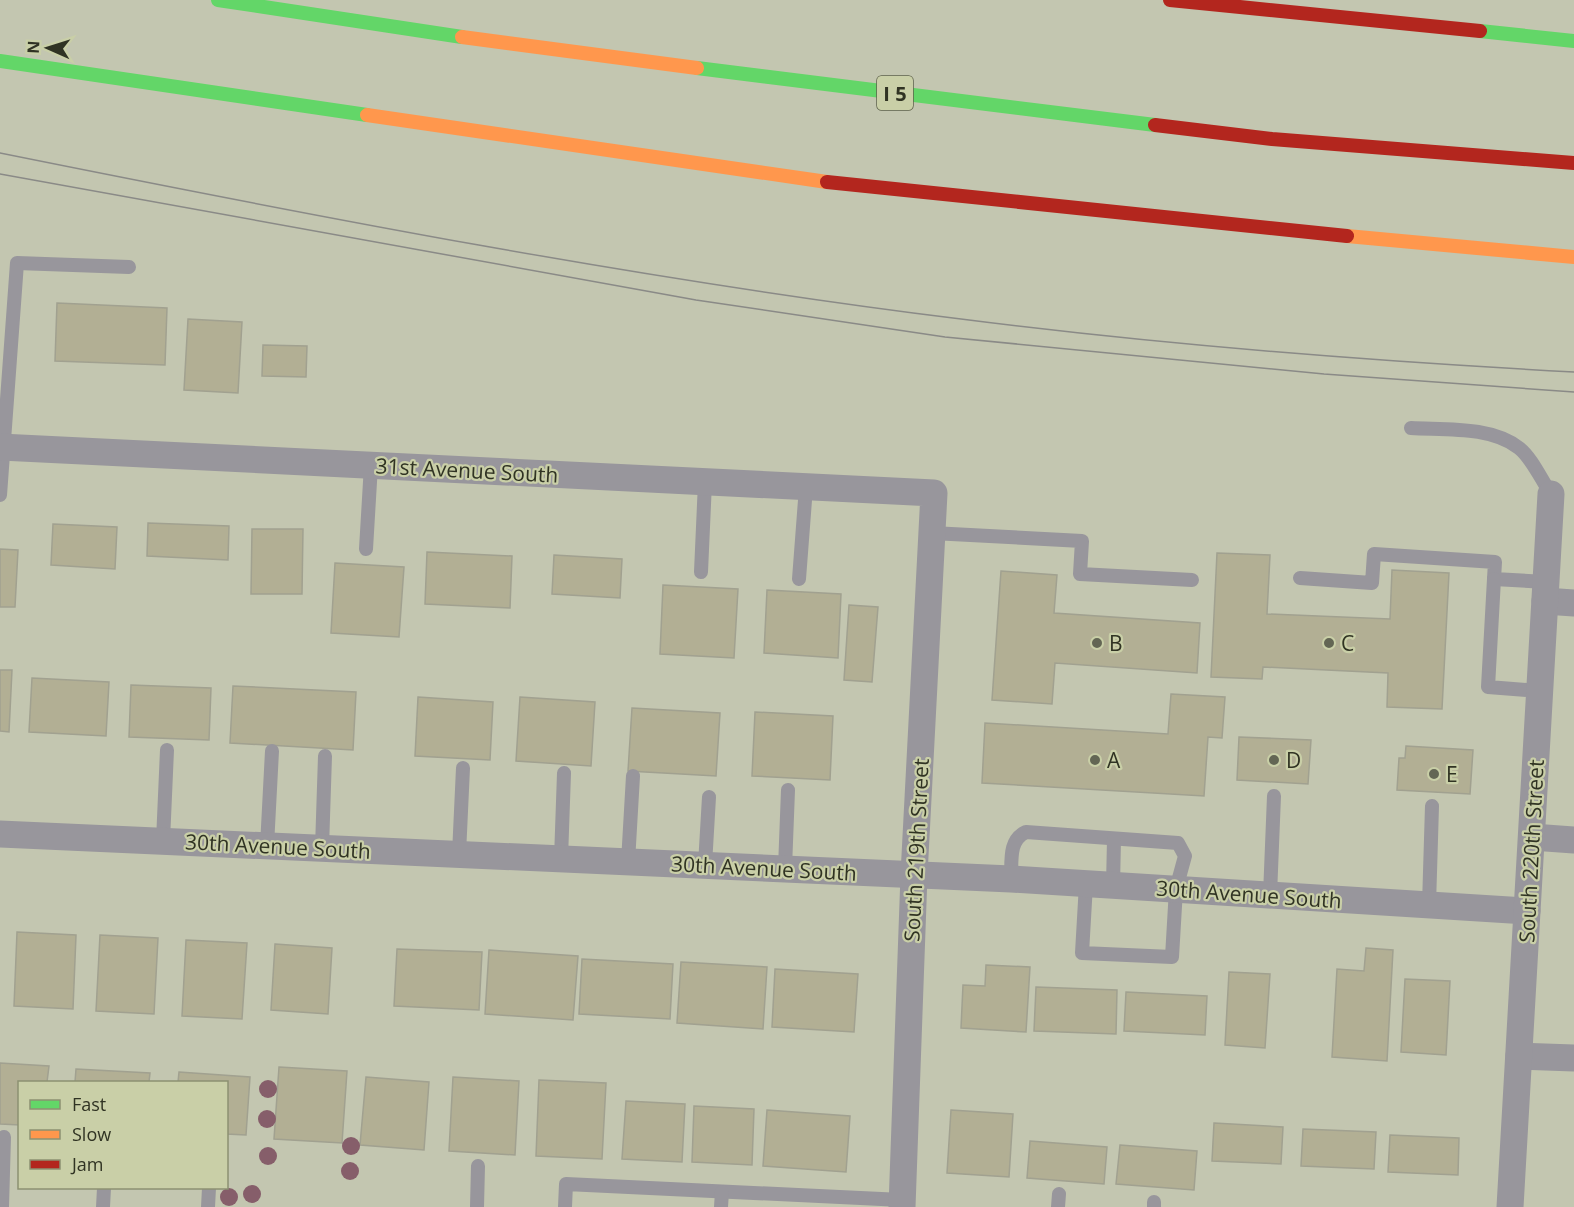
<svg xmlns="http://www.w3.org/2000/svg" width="1574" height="1207" font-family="'Open Sans',sans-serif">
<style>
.building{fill:#b2af94;stroke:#a1a190;stroke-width:1.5}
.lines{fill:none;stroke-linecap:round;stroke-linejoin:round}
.lane{stroke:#98969c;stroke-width:14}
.street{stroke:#98969c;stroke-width:27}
.fast{stroke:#63d668;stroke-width:14}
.slow{stroke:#ff974d;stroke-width:14}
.jam{stroke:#b3261e;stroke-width:14}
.tram{stroke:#8a8a87;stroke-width:1.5}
.tree{fill:#865e6a}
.poi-dot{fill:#636654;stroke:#c9cfa7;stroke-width:2}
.labels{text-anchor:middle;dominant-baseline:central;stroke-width:4.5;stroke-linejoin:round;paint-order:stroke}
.shield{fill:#c9cfa7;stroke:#5e624b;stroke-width:1.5}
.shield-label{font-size:20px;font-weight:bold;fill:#303323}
.street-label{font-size:21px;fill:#303323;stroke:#c9cfa7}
.poi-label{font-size:21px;fill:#303323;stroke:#c9cfa7;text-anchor:start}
</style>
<rect width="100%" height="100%" fill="#c3c6b0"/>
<g class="building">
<path d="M57,303L167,308L165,365L55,361Z"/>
<path d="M188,319L242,322L238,393L184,390Z"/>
<path d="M263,345L307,346L306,377L262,376Z"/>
<path d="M148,523L229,526L228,560L147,556Z"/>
<path d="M53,524L117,527L115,569L51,565Z"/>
<path d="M252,529H303L302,594H251Z"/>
<path d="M0,549L18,550L15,607H0Z"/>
<path d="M427,552L512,556L510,608L425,604Z"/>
<path d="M1217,553L1270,555L1267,614L1390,619L1392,570L1449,573L1442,709L1387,707L1388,673L1263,667L1262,679L1211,677Z"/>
<path d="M554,555L622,559L620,598L552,594Z"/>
<path d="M335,563L404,567L399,637L331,633Z"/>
<path d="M1001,571L1057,575L1054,613L1200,623L1197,673L1055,663L1052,704L992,700Z"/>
<path d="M663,585L738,589L734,658L660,654Z"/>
<path d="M767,590L841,594L838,658L764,653Z"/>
<path d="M849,605L878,607L872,682L844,680Z"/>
<path d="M0,670H12L9,732L0,731Z"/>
<path d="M32,678L109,682L106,736L29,732Z"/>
<path d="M131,685L211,688L209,740L129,737Z"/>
<path d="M233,686L356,692L353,750L230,743Z"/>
<path d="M1171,694L1225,697L1222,738L1208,737L1204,796L982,783L985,723L1168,734Z"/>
<path d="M418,697L493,702L490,760L415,756Z"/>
<path d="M520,697L595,702L591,766L516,761Z"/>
<path d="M632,708L720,713L716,776L628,771Z"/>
<path d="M755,712L833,716L830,780L752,776Z"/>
<path d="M1239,737L1311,740L1308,784L1237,780Z"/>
<path d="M1406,746L1473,750L1470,794L1397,790L1399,758H1405Z"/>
<path d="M17,932L76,935L73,1009L14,1006Z"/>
<path d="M100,935L158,938L154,1014L96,1011Z"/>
<path d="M186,940L247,943L242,1019L182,1016Z"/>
<path d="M275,944L332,948L328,1014L271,1010Z"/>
<path d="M1366,948L1393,950L1387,1061L1332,1057L1337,969L1364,971Z"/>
<path d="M397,949L482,952L479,1010L394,1006Z"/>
<path d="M489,950L578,956L573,1020L485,1014Z"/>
<path d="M582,959L673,964L670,1019L579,1014Z"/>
<path d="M681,962L767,967L763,1029L677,1023Z"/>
<path d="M986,965L1030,967L1026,1032L961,1028L963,985L985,986Z"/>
<path d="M775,969L858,974L854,1032L772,1027Z"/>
<path d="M1229,972L1270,974L1265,1048L1225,1045Z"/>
<path d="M1405,979L1450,981L1446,1055L1401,1052Z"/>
<path d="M1036,987L1117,990L1116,1034L1034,1031Z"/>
<path d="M1126,992L1207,996L1205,1035L1124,1031Z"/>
<path d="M0,1063L49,1066L47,1082H20V1125L0,1124Z"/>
<path d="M279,1067L347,1071L342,1143L274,1139Z"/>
<path d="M76,1069L150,1073L149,1082H75Z"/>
<path d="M179,1072L250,1077L246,1135L226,1134V1082H178Z"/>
<path d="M366,1077L429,1082L424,1150L360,1145Z"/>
<path d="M453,1077L519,1081L515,1155L449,1151Z"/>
<path d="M539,1080L606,1083L602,1159L536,1156Z"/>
<path d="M626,1101L685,1104L682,1162L622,1159Z"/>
<path d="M694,1106L754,1109L752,1165L692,1162Z"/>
<path d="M767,1110L850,1116L846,1172L763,1166Z"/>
<path d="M951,1110L1013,1114L1009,1177L947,1173Z"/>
<path d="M1214,1123L1283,1127L1281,1164L1212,1161Z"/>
<path d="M1303,1129L1376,1132L1374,1169L1301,1166Z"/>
<path d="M1390,1135L1459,1138L1458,1175L1388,1172Z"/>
<path d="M1030,1141L1107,1147L1104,1184L1027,1178Z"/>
<path d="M1120,1145L1197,1151L1194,1190L1116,1184Z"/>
</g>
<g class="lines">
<g class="lane">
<path d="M1411,428C1445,430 1491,426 1519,448C1532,458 1542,481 1551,494"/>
<path d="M0,495L17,263L129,267"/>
<path d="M932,533L1082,541L1080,574L1192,580"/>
<path d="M366,549L371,465"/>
<path d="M701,572L705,482"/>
<path d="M1300,578L1372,583L1374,554L1495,562L1494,579L1546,582"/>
<path d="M799,579L806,487"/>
<path d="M1494,579L1488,687L1540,691"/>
<path d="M163,841L167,750"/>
<path d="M267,846L272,751"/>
<path d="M322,848L325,756"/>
<path d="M459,854L463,768"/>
<path d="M561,859L564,773"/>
<path d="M628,862L633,776"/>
<path d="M705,865L709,797"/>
<path d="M785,868L788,790"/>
<path d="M1011,879C1012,862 1008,840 1026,832L1178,843L1185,856L1176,889L1172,957L1082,953L1086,884"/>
<path d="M1113,886L1114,839"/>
<path d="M1270,895L1274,796"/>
<path d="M1429,905L1432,806"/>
<path d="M2,1207L4,1137"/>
<path d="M103,1207L104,1188"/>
<path d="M208,1207L209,1188"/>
<path d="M477,1207L478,1166"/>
<path d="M565,1207L566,1184L902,1200"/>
<path d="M721,1207L722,1192"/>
<path d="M1058,1207L1059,1194"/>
<path d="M1154,1207V1202"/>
</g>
<g class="street">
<path d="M0,447L934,493L914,875L902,1207"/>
<path d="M1545,601L1574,603"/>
<path d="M0,834L1011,879L1527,911"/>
<path d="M1532,837L1574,840"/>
<path d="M1519,1056L1574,1058"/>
<path d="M1510,1207L1551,494"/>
</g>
<g class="fast">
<path d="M218,0L462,37"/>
<path d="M1480,31L1574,41"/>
<path d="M0,61L367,115"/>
<path d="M697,68L1155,125"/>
</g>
<g class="slow">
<path d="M462,37L697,68"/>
<path d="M367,115L827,182"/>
<path d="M1347,236L1574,257"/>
</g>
<g class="jam">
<path d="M1170,0L1480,31"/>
<path d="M1155,125L1272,139L1574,163"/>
<path d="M827,182L1347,236"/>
</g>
<g class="tram">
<path d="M0,153C318,217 638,279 961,319C1164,345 1369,361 1574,372"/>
<path d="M0,174L696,300L945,337L1324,374L1574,392"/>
</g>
</g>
<g class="tree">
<circle cx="268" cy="1089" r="9"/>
<circle cx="267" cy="1119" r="9"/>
<circle cx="351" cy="1146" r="9"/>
<circle cx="268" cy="1156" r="9"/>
<circle cx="350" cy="1171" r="9"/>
<circle cx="252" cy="1194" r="9"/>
<circle cx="229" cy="1197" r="9"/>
</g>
<g class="poi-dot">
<circle cx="1097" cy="643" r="6"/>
<circle cx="1329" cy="643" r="6"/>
<circle cx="1095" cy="760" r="6"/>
<circle cx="1274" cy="760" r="6"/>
<circle cx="1434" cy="774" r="6"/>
</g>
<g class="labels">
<rect class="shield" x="877" y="76" width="36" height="34" rx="4.5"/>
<g class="shield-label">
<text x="895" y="93">I 5</text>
</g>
<g class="street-label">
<text transform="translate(467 470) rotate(3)">31st Avenue South</text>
<text transform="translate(278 846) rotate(3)">30th Avenue South</text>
<text transform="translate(916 850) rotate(-87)">South 219th Street</text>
<text transform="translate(1531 851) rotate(-87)">South 220th Street</text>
<text transform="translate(764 868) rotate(3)">30th Avenue South</text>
<text transform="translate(1249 894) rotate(4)">30th Avenue South</text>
</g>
<g class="poi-label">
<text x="1109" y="643">B</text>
<text x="1341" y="643">C</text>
<text x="1107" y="760">A</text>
<text x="1286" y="760">D</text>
<text x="1446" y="774">E</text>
</g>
</g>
<rect x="18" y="1081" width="210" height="108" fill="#c9cfa7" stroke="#8c9172" stroke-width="1.5"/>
<rect x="30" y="1100" width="30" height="9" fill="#63d668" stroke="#8c9172" stroke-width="1.5"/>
<text x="72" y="1111" font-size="18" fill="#303323">Fast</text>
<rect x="30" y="1130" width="30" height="9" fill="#ff974d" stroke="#8c9172" stroke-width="1.5"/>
<text x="72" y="1141" font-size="18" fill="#303323">Slow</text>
<rect x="30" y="1160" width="30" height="9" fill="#b3261e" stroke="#8c9172" stroke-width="1.5"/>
<text x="72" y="1171" font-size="18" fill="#303323">Jam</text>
<g transform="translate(48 48) rotate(273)" stroke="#c9cfa7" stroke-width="4.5" paint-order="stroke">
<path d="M0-4.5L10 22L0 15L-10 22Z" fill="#303323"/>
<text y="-9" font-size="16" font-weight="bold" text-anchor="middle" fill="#303323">N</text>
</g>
</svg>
